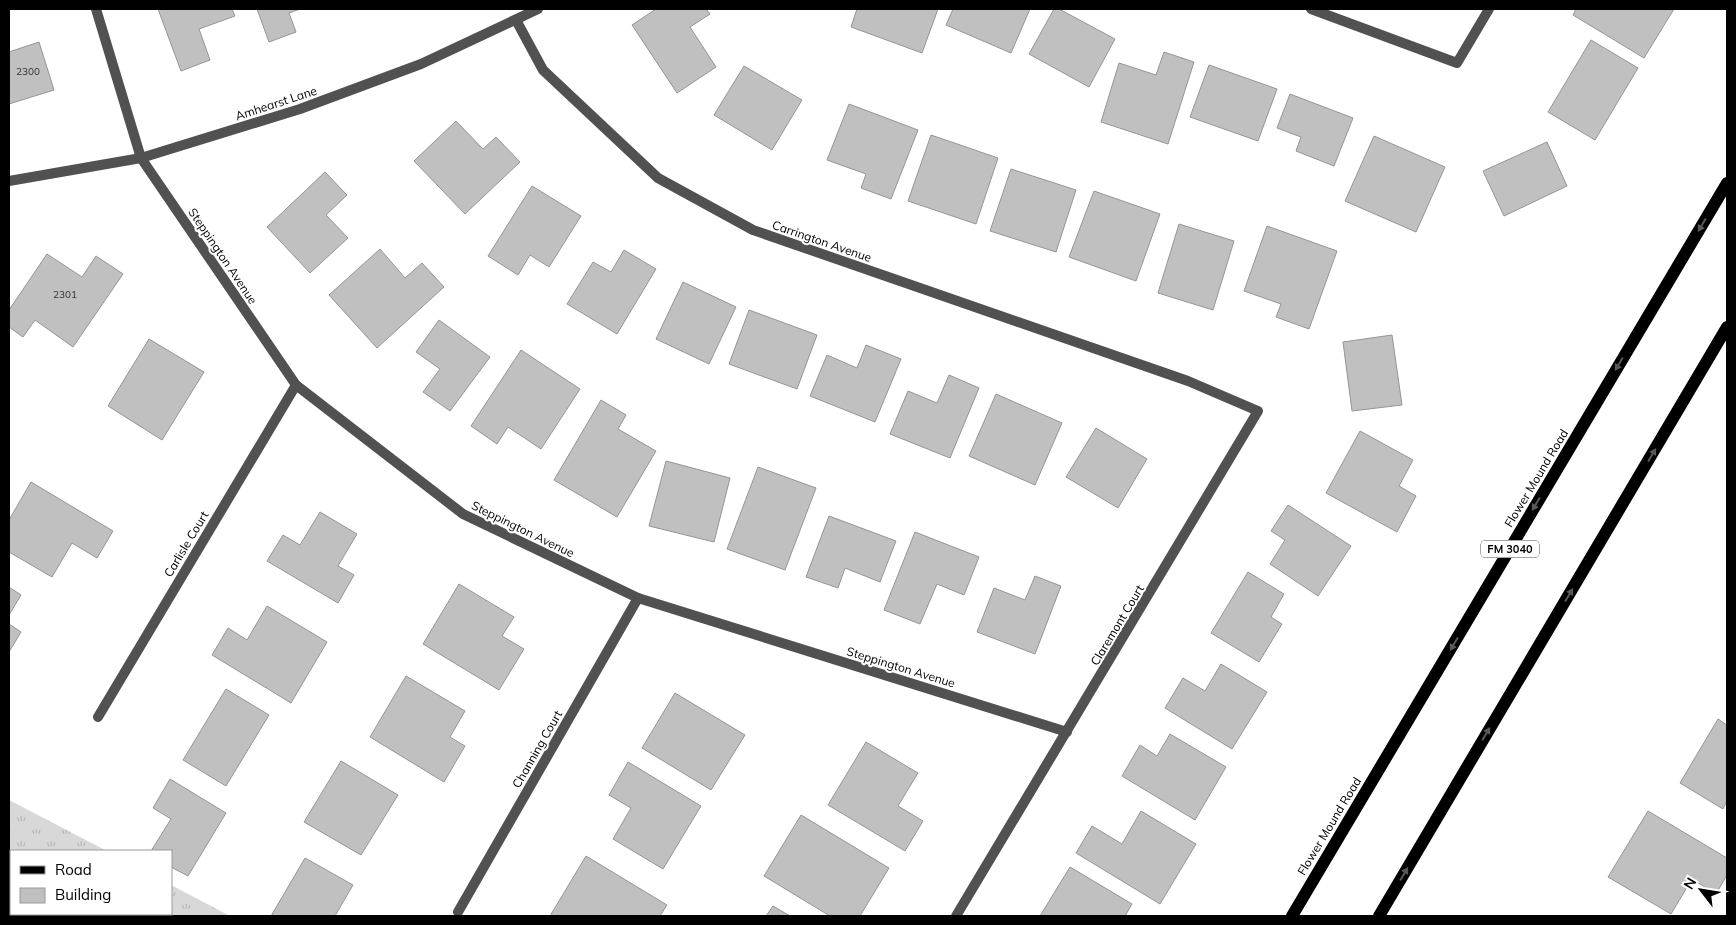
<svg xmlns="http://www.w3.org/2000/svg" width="1736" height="925" font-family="Mulish,sans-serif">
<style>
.grass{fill:url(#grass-tufts)}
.building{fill:#c0c0c0;stroke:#959595}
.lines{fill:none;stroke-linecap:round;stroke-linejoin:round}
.minor{stroke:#515151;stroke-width:10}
.primary{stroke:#000;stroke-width:12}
.oneway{fill:#595959}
.labels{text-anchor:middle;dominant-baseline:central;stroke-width:4;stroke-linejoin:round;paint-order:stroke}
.number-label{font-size:10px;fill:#303030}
.shield{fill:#fff;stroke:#4c4c4c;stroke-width:1}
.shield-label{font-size:11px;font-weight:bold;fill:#000}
.street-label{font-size:12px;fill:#000;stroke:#fff}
</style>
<defs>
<pattern id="grass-tufts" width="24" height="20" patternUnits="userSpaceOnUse" patternTransform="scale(1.25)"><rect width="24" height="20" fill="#d8d8d8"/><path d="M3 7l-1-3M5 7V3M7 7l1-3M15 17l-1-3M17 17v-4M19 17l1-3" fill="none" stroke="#b8b8b8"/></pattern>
</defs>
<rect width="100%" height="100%" fill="#fff"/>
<path class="grass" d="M9,800L107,851H11V914H171V885L230,916H9Z"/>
<g class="building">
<path d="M158,9H232L235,16L199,29L210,60L181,71Z"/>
<path d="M257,9H300L289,13L296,32L269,42Z"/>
<path d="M656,9H706L710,14L690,27L716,67L677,93L632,25Z"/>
<path d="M857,9H938L922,53L851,27Z"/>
<path d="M953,9H1030L1011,53L946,25Z"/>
<path d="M1054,9H1059L1115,39L1089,87L1029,54Z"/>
<path d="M1576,9H1674L1644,58L1573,15Z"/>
<path d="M1591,40L1638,68L1595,140L1548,112Z"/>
<path d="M39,42L54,90L9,104V52Z"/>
<path d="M1164,52L1194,62L1168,144L1101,122L1119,63L1156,75Z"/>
<path d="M1209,65L1277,89L1258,141L1190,117Z"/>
<path d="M744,66L802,100L772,150L714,115Z"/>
<path d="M1290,94L1353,118L1334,166L1296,151L1301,137L1277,128Z"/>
<path d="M849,104L918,130L891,199L861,188L866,174L827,160Z"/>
<path d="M456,121L483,149L496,137L520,162L465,214L414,161Z"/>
<path d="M931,135L998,158L976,224L908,201Z"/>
<path d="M1374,136L1445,167L1416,232L1345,201Z"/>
<path d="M1547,142L1567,186L1504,216L1483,171Z"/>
<path d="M1011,169L1076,190L1056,252L990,231Z"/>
<path d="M325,172L347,195L326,215L348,238L310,273L267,227Z"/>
<path d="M532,186L581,216L549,267L530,255L518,275L488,256Z"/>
<path d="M1094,191L1160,214L1136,281L1069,257Z"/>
<path d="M1179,224L1234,241L1213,310L1158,293Z"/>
<path d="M1267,226L1337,251L1309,329L1276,317L1281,304L1244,291Z"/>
<path d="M380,249L405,278L422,263L444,287L377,348L329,295Z"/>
<path d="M624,250L656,269L617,334L567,304L593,262L611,272Z"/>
<path d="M47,254L82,277L96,256L123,274L73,347L35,320L23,337L9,327V310Z"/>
<path d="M683,282L736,307L709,364L656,339Z"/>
<path d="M749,310L817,335L797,389L729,364Z"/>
<path d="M439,320L490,357L450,411L423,392L440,369L416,352Z"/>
<path d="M1392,335L1402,405L1352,411L1343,342Z"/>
<path d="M149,339L204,372L162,440L108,406Z"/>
<path d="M866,345L901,359L875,422L810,396L827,355L857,368Z"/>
<path d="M521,350L580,389L541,449L508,427L497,444L471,426Z"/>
<path d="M949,375L979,388L950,458L890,434L908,391L937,403Z"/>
<path d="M996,394L1062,423L1035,485L969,456Z"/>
<path d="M601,400L626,415L618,429L656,451L617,517L554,480Z"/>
<path d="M1096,428L1147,459L1118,508L1066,477Z"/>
<path d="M1360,431L1413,460L1399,486L1416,496L1397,532L1326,493Z"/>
<path d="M666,461L730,478L714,542L649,526Z"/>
<path d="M758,467L816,488L785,570L727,549Z"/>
<path d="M31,482L113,531L97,558L72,543L52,577L9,552V520Z"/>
<path d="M1288,505L1351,546L1318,596L1270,564L1285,540L1271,531Z"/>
<path d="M320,512L357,534L338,566L354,575L338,603L267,561L283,535L300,545Z"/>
<path d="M829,516L896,541L880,582L845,568L838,588L806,577Z"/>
<path d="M915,532L979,557L964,595L937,584L920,624L884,610Z"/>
<path d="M1248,572L1284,594L1271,617L1282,624L1259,662L1211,633Z"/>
<path d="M1035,576L1061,586L1035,654L977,632L994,588L1025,600Z"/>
<path d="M459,584L514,617L502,636L524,649L499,690L423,644Z"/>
<path d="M9,587L21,595L9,615Z"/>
<path d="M267,606L327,642L291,703L212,655L228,628L247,640Z"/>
<path d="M9,624L21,632L9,652Z"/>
<path d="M1221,664L1267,692L1232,749L1165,708L1183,678L1205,691Z"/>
<path d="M406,676L465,711L450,737L465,746L444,782L370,737Z"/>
<path d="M226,689L269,715L226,786L183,760Z"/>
<path d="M675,693L745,735L711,790L642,748Z"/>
<path d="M1718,719L1727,725V801L1723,809L1680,783Z"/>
<path d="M1170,734L1226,767L1195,820L1122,776L1140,745L1157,756Z"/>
<path d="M866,742L918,773L898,806L923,821L905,851L828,805Z"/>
<path d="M341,761L398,795L361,855L304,822Z"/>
<path d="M628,762L701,806L663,869L613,839L631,808L609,795Z"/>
<path d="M170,779L226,813L188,876L171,867V851H151L171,819L153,808Z"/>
<path d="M1141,811L1196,844L1160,904L1076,853L1092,826L1122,844Z"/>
<path d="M1648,811L1727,858V875L1716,894L1692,879L1671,914L1608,877Z"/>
<path d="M801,815L889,868L860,916H830L764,876Z"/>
<path d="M586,856L667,905L660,916H550Z"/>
<path d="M305,858L353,885L335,916H271Z"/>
<path d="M1070,867L1132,904L1125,916H1040Z"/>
<path d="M773,906L790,916H766Z"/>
</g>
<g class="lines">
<g class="minor">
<path d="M96,9L141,158L296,385L463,514L638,598L1067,732"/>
<path d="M1311,9L1457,63L1489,9"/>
<path d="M516,20L543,70L658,178L753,230L1188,381L1258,411L956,916"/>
<path d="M9,181L141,158L300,109L421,64L538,9"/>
<path d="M98,717L296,385"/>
<path d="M458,912L638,598"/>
</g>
<g class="primary">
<path d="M1292,916L1727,183"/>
<path d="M1379,916L1727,327"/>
</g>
</g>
<defs><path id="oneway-solid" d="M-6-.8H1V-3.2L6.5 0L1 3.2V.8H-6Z" transform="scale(1.25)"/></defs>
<g class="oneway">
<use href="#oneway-solid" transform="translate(1702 225) rotate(121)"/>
<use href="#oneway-solid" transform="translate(1619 364) rotate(121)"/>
<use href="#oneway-solid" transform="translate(1652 455) rotate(-59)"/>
<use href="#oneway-solid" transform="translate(1536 504) rotate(121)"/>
<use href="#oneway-solid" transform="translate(1569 595) rotate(-59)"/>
<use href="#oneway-solid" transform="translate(1454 644) rotate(121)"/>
<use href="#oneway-solid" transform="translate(1486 734) rotate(-59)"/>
<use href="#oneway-solid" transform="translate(1404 874) rotate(-59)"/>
</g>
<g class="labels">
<g class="number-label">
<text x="28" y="71">2300</text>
<text x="65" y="294">2301</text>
</g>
<rect class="shield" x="1481" y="540.5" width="58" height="17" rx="4"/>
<g class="shield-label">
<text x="1510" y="549">FM 3040</text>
</g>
<g class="street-label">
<text transform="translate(276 103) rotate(-18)">Amhearst Lane</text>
<text transform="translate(822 241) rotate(19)">Carrington Avenue</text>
<text transform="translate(223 256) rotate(56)">Steppington Avenue</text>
<text transform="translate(1536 478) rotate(-59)">Flower Mound Road</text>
<text transform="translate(523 529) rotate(26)">Steppington Avenue</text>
<text transform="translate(186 544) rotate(-59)">Carlisle Court</text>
<text transform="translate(1117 625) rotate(-59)">Claremont Court</text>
<text transform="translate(901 667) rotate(17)">Steppington Avenue</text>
<text transform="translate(537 749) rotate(-60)">Channing Court</text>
<text transform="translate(1329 826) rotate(-59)">Flower Mound Road</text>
</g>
</g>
<rect width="1736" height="925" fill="none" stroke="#000000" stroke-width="20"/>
<rect x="10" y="850" width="162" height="65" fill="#ffffff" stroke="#999999"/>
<rect x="20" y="866" width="25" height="8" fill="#000000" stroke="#999999"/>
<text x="55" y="875" font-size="15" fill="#000000">Road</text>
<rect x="20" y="888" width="25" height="15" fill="#c0c0c0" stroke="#999999"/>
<text x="55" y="900" font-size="15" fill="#000000">Building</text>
<g transform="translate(1701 890) rotate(301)" stroke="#ffffff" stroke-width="4" paint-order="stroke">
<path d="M0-4L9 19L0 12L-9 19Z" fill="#000000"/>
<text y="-8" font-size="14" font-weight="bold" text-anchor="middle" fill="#000000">N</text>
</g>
</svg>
